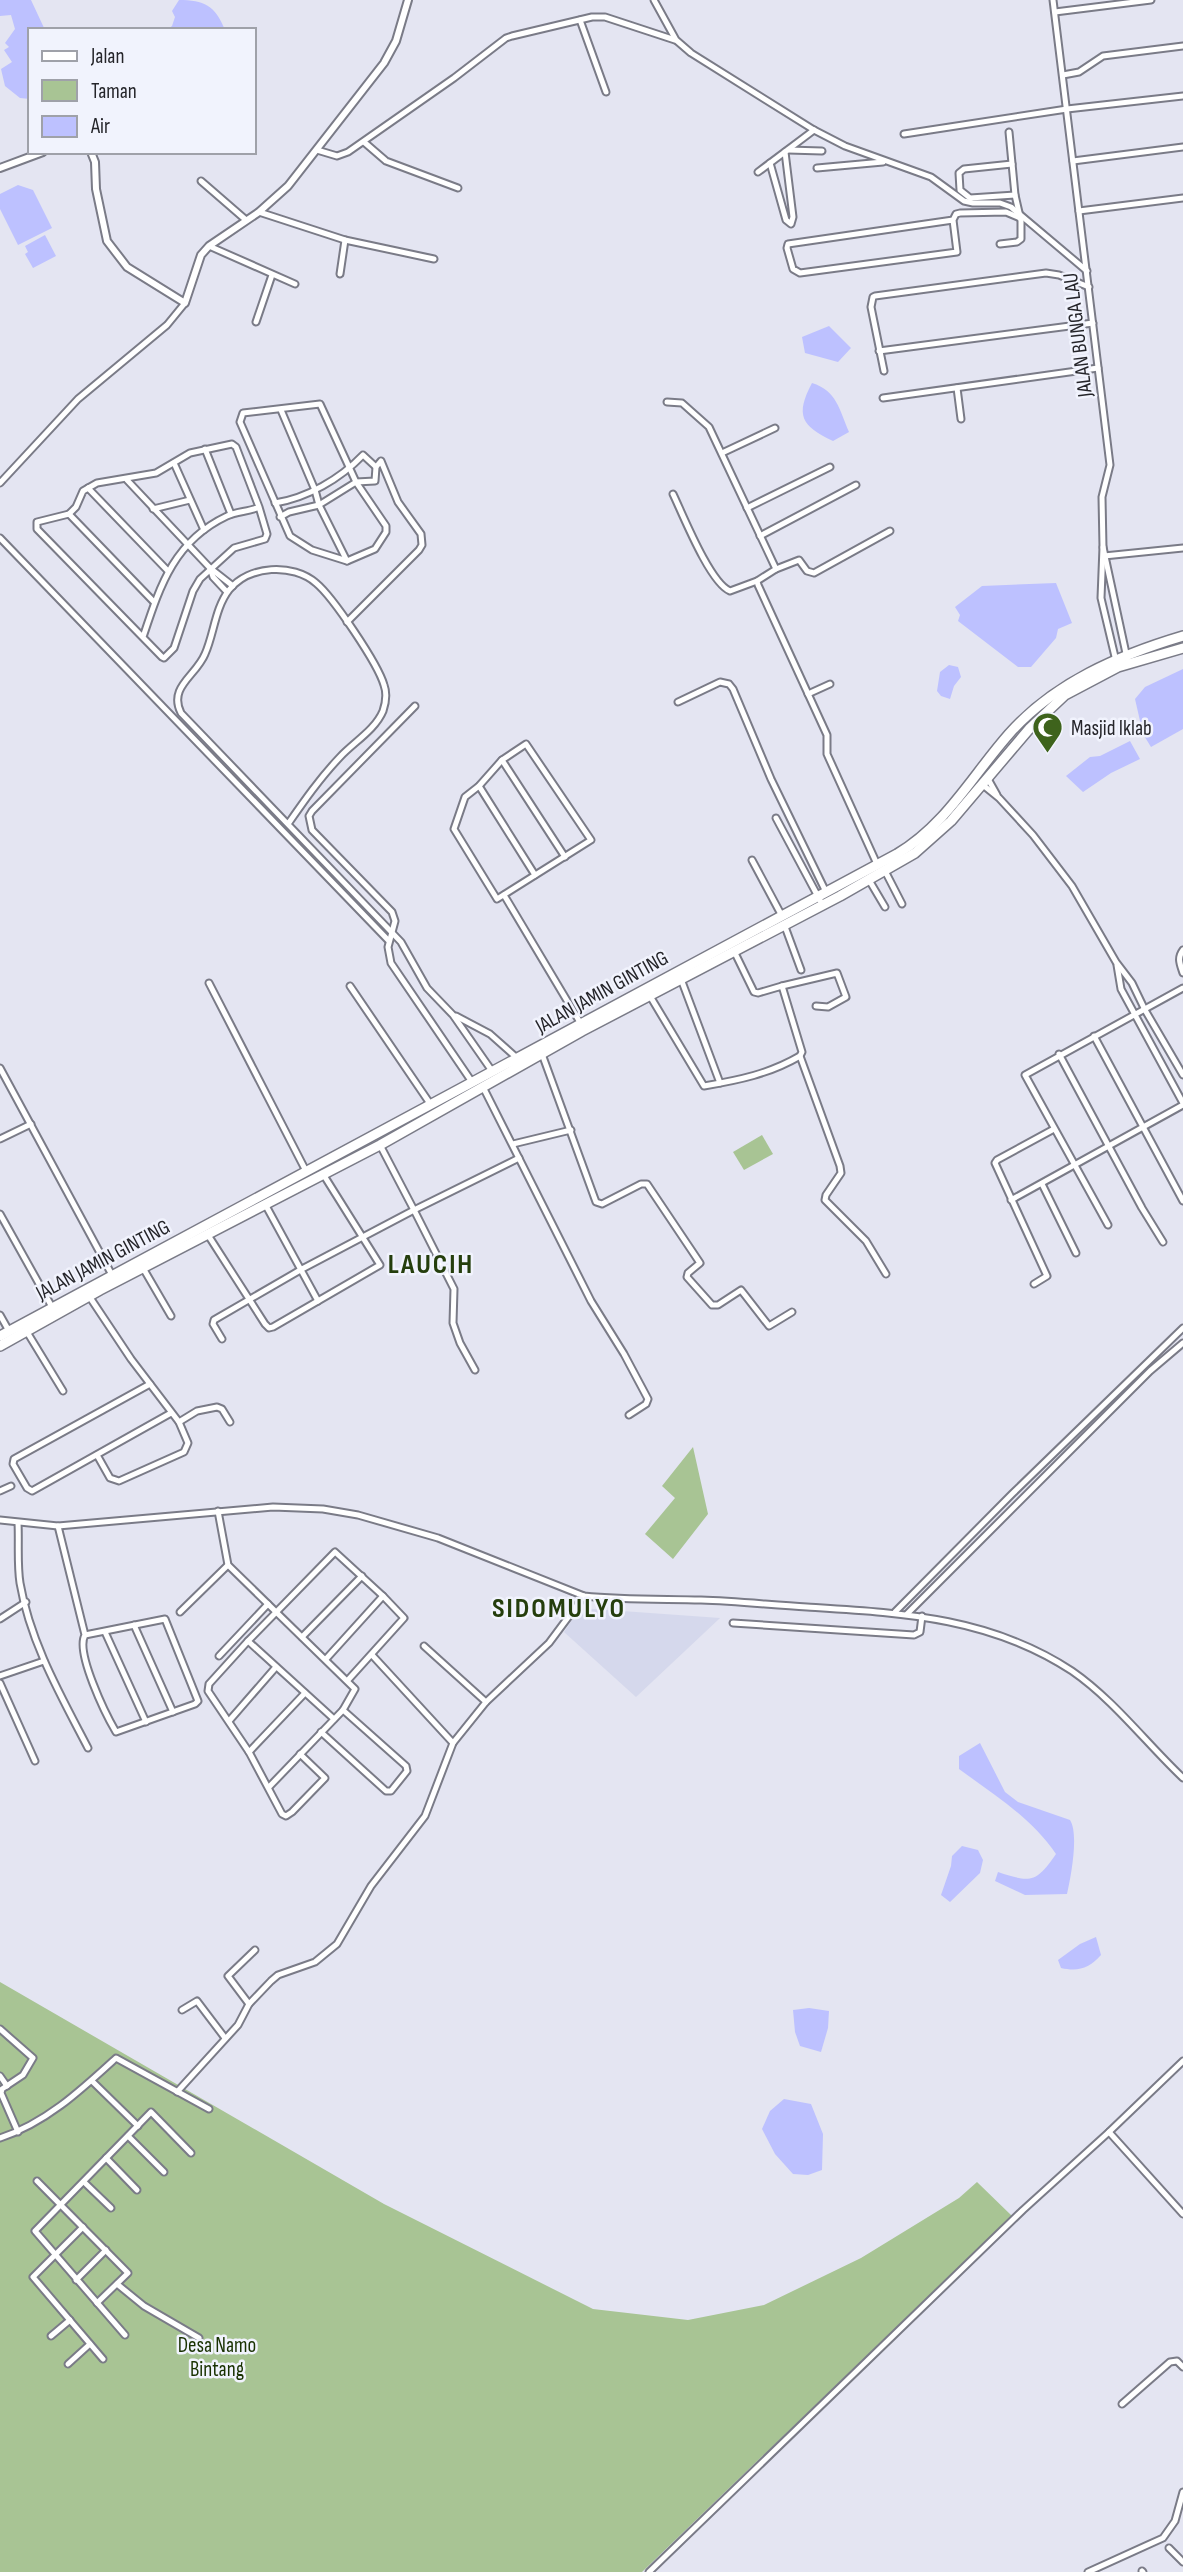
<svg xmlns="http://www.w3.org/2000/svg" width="1183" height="2572" font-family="'Sofia Sans Condensed',sans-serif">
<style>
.built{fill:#d5d8ec}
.green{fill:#a8c494}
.water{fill:#bdc1ff}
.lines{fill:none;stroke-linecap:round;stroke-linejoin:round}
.minor-casing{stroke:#7a7b87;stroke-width:9}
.tertiary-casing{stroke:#7a7b87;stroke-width:10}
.trunk-casing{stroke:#7a7b87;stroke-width:12}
.minor{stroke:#fff;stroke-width:5}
.tertiary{stroke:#fff;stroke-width:6}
.trunk{stroke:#fff;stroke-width:9}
.labels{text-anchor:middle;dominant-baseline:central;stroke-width:5;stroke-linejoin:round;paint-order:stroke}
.street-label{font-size:21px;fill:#25252a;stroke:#f1f3fd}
.poi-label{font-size:21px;fill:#25252a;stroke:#f1f3fd;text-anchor:start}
.park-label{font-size:21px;fill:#183100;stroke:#f1f3fd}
.district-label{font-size:28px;font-weight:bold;letter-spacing:2px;fill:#253e0d;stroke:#f1f3fd}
</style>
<rect width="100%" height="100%" fill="#e4e5f2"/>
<path class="built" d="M580,1608L720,1618L636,1697L564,1632Z"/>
<g class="green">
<path d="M762,1135L773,1154L744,1170L733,1152Z"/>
<path d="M693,1447L708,1514L673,1559L645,1534L675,1498L662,1486Z"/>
<path d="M0,1982L384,2204L593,2309L688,2320L764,2305L861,2258L959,2198L977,2182L1012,2216L642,2572H0Z"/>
</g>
<g class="water">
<path d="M0,0H31L45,30H30V99L20,98L5,86L1,69L12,62L4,50L9,47L5,43L15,29L11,15L0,16Z"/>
<path d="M179,0C204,0 215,5 225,30H167L172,26L175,17L172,11Z"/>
<path d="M18,185L33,190L52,228L18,245L0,209V194Z"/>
<path d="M45,235L56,256L33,268L25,254L28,252L25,246Z"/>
<path d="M829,326L851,348L838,362L805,353L802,337Z"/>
<path d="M812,383C837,391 839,409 849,432L833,441C801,426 795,415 812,383Z"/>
<path d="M1056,583L1072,623L1058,629L1056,638L1031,667H1018L958,621L960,615L955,607L982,586Z"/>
<path d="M949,665L958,667L961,677L954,686L950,699L941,696L937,691L940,672Z"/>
<path d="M1183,669V729L1151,747L1143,734L1135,699L1145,687Z"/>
<path d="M1130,741L1140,759L1111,773L1083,792L1066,776L1090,757L1100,756Z"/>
<path d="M980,1743L1005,1792L1018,1802L1070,1820C1079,1834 1071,1876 1067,1894L1025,1895L995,1881L998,1872C1031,1883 1036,1883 1056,1854C1032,1818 993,1794 959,1769V1756Z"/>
<path d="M962,1846L978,1850L983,1860L980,1873L950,1902L941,1895L951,1866L952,1856Z"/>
<path d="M1096,1937L1101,1955C1089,1968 1079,1972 1061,1968L1058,1960L1080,1944Z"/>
<path d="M809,2008L829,2011L828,2028L821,2052L800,2046L795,2032L793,2010Z"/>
<path d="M784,2099L811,2104L823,2134L822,2170L808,2175L793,2174L775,2154L762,2129L770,2111Z"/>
</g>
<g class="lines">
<defs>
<g id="minor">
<path d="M654,0L676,40L691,53L814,130L845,146L931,177L964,201L973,203H1000L1011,207L1087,271"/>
<path d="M1053,0L1110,465L1102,497L1103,547L1127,658"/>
<path d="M1055,12L1151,0"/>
<path d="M580,20L606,92"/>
<path d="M1063,75L1079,72L1103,56L1183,46"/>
<path d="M904,134L1067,109L1183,96"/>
<path d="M364,142L386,161L458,188"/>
<path d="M317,150L337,156L348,152L454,78L506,38L512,36L592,17H605L675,40"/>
<path d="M788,150L822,151"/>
<path d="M1073,161L1183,147"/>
<path d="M770,163L786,220L791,224L793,217L785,152"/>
<path d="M1012,164L964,169L959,173L960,190L970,198L1015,195"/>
<path d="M817,168L883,162"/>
<path d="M758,172L814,130"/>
<path d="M201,181L246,220"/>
<path d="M1079,211L1183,198"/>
<path d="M259,212L345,240L434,259"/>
<path d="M953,220L957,252L800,273L793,269L787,248L788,244L953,220L956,214L960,213L1006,212L1020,218"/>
<path d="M1000,244L1017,242L1021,239V221L1015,195L1009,132"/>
<path d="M209,246L295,284"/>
<path d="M340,274L345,240"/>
<path d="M256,322L272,275"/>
<path d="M879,351L1093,323"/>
<path d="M884,371L871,307L873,297L875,296L1046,273L1059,275L1089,287"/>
<path d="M957,388L961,419"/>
<path d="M883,398L1098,368"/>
<path d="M667,402L682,403L709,427L776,569L757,581L758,585L827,735V754L877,864"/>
<path d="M320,404L356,482L386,526V532L375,549L347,561L312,550L290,536L240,422L243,413Z"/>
<path d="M281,410L315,490L319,505L347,561"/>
<path d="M205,449L231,514"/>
<path d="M722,453L775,428"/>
<path d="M174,463L204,530"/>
<path d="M127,480L210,568L213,577L227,592"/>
<path d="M0,483L78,399L167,325L185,303"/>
<path d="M88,488L167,570"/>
<path d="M673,494C683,515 710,583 730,591L757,581"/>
<path d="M275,503C307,498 340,479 363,455L376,467"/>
<path d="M747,508L830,467"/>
<path d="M153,509L190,500"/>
<path d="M69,514L154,602"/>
<path d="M280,517L289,512L319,505L356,482L375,481L376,467L381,461L398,502L421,534L422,545L419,550L347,622"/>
<path d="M760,536L856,485"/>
<path d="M0,538L388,940"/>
<path d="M1103,547L1101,598L1116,661"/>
<path d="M1104,556L1183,548"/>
<path d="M210,568L233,586"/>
<path d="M776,569L799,560L807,571L814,573L890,531"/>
<path d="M143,637C160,586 174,541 227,516C237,511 249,512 259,507L236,447L232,444L190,453L156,473L97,483L83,491L76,507L69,514L37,522V529L162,657L164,658L174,648L193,591L200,579L234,548L265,539L267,534L259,507"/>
<path d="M808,694L830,684"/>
<path d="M678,702L720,682L729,684L733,689L771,779L826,892"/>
<path d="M415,706L312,811L309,816L312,830L392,912L395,921L388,947L391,963L472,1082"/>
<path d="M526,744L591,840L497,899L454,829L465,797L479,786L502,760Z"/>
<path d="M502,760L565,857"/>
<path d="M988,779L997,795"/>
<path d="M983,785L999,798L1033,835L1072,886L1116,962L1132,983L1145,1010L1183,1075"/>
<path d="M479,786L535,875"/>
<path d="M776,818L822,904"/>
<path d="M288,824C304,801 320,778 340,757C354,742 375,730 383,711C386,702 387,693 384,685C378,664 333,597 316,583C293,563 249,565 229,590C215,608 214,634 205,654C196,676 168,687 181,713L401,942L427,988L453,1015L492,1071"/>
<path d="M752,860L782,916"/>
<path d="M884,869L902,904"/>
<path d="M869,880L885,907"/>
<path d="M504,895L581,1024"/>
<path d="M784,924L801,970"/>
<path d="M1183,950C1177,958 1180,964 1183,973"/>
<path d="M734,951L754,992L758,993L782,986L802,1052L800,1056L840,1166L841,1173L826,1195L825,1200L866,1241L886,1274"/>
<path d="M1117,965L1121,989L1183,1103"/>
<path d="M681,979L720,1083"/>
<path d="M209,983L306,1171"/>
<path d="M350,986L431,1105"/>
<path d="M782,986L837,973L846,997L828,1007L816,1006"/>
<path d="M650,996L704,1086C739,1080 769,1074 800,1056"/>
<path d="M456,1016L490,1034L517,1058"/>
<path d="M1094,1036L1183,1201"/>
<path d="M542,1054L596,1202L602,1204L641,1184H647L700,1263L688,1273L687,1277L712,1305H718L741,1290L769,1326L792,1312"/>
<path d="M1059,1054L1142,1208L1163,1242"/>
<path d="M0,1068L112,1275"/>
<path d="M483,1087L591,1301L624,1354L648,1399L646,1404L629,1415"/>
<path d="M0,1139L31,1124"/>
<path d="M513,1144L571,1130"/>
<path d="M380,1145L414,1210L519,1158"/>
<path d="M1042,1184L1076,1253"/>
<path d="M1011,1200L1183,1105"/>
<path d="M265,1204L318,1301"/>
<path d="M0,1214L52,1307"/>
<path d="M1108,1225L1025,1075L1183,988"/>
<path d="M208,1235L265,1324L269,1328L273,1327L380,1265L323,1174"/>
<path d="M143,1268L171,1316"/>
<path d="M1034,1284L1047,1276L995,1163L997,1160L1054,1129"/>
<path d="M89,1296L131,1359L179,1422L188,1443L184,1452L119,1481L110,1478L97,1455"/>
<path d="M0,1315L9,1331"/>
<path d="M27,1332L63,1391"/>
<path d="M222,1339L213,1324L214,1320L302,1269L414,1210L454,1289L453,1323L460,1343L475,1370"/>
<path d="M150,1384L14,1459L13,1464L27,1488L32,1491L171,1413"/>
<path d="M179,1422L197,1411L217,1407L222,1409L230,1422"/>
<path d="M0,1491L11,1486"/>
<path d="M218,1511L228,1565L355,1689L343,1710L269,1787"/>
<path d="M0,1520L58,1526L273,1507L323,1509L358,1515L438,1538L584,1596C623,1600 662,1599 701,1600C736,1601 772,1605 807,1607C902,1613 990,1617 1072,1671C1114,1700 1146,1743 1183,1778"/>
<path d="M18,1523C19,1542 17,1564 20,1583C30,1642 61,1696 88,1748"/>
<path d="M58,1526L85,1635L165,1619L198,1701L195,1704L116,1732C106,1715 75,1652 85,1635"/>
<path d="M180,1612L228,1565"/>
<path d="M895,1612L1012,1494L1183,1328"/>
<path d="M907,1614L1150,1371L1183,1343"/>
<path d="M0,1619L26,1602"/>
<path d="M733,1623L914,1635L920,1632L922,1616"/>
<path d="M134,1625L173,1712"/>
<path d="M105,1632L146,1722"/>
<path d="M302,1637L362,1576"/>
<path d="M248,1641L209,1684L208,1691L249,1752L282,1814L286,1816L292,1812L325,1778L300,1754"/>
<path d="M424,1646L486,1702"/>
<path d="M372,1655L453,1743"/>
<path d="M219,1656L268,1604"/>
<path d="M326,1659L383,1596L404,1618L348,1680"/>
<path d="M0,1676L44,1661"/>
<path d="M0,1683L35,1761"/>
<path d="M334,1719L248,1641L335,1552L383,1596"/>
<path d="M229,1721L276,1667"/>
<path d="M321,1732L386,1791H391L407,1771L406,1766L343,1710"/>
<path d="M249,1752L305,1693"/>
<path d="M249,2004L228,1976L255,1950"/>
<path d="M182,2010L197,2001L225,2038"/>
<path d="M0,2029L33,2058L23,2075L2,2089L1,2093L18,2132"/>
<path d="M0,2076L7,2086"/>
<path d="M92,2081L138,2126"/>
<path d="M177,2092L238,2025L249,2004L271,1981L278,1975L315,1962L337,1944L371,1886L425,1816L453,1743L486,1702L549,1643L584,1596"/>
<path d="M1109,2132L1183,2214"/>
<path d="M128,2136L164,2172"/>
<path d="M0,2138C46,2123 81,2090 116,2058L209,2109"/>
<path d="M106,2158L137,2190"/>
<path d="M37,2181L128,2273L97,2303"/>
<path d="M84,2182L111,2208"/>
<path d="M83,2227L33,2277L103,2359"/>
<path d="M76,2280L106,2250"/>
<path d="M117,2284L144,2306L199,2338"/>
<path d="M125,2335L35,2231L151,2112L191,2153"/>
<path d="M51,2336L70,2320"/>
<path d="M68,2364L90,2344"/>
<path d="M1122,2404L1170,2362L1177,2361L1183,2367"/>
<path d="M1169,2548L1183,2562"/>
<path d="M1142,2571L1143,2572"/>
<path d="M649,2572L1023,2210L1109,2132L1183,2061"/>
<path d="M1088,2572L1163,2538L1175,2521L1183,2492"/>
</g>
<g id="tertiary">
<path d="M91,152L95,162L96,189L107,241L127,267L185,303L201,255L209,246L259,212L288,186L384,63L396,41L408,0"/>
<path d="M0,168L43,152"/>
</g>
<g id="trunk">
<path d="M0,1336L897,854C946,825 972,776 1009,734C1054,683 1119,655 1183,636"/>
<path d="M0,1346L100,1290L380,1145L582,1031L840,896L915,853L951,821L1030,728L1065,695L1118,667L1183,648"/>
</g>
</defs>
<use href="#minor" class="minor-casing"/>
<use href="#tertiary" class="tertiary-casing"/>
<use href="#trunk" class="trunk-casing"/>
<use href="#minor" class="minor"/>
<use href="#tertiary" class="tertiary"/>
<use href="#trunk" class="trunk"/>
</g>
<defs>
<symbol id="mosque-pin" viewBox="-11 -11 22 30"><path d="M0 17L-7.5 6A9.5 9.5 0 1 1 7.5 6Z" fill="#3e631c" stroke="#f1f3fd"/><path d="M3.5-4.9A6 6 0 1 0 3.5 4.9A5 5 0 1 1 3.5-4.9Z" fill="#fff"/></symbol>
</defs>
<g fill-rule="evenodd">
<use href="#mosque-pin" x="1030" y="710" width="35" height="47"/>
</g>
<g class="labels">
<g class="street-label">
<text transform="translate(1078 335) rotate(-97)">JALAN BUNGA LAU</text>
<text transform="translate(602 992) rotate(-29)">JALAN JAMIN GINTING</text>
<text transform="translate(103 1260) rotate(-28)">JALAN JAMIN GINTING</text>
</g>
<g class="poi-label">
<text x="1071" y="728">Masjid Iklab</text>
</g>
<g class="park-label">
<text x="217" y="2345">Desa Namo<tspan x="217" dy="24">Bintang</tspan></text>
</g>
<g class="district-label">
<text x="431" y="1264">LAUCIH</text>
<text x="559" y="1608">SIDOMULYO</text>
</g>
</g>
<rect x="28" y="28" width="228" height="126" fill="#f1f3fd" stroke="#9fa1a9" stroke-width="2"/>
<rect x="42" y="51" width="35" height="10" fill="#ffffff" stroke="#9fa1a9" stroke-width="2"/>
<text x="91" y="63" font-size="21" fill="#25252a">Jalan</text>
<rect x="42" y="80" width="35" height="21" fill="#a8c494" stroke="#9fa1a9" stroke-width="2"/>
<text x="91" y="98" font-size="21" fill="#25252a">Taman</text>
<rect x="42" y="116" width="35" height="21" fill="#bdc1ff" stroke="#9fa1a9" stroke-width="2"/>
<text x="91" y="133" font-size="21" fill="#25252a">Air</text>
</svg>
